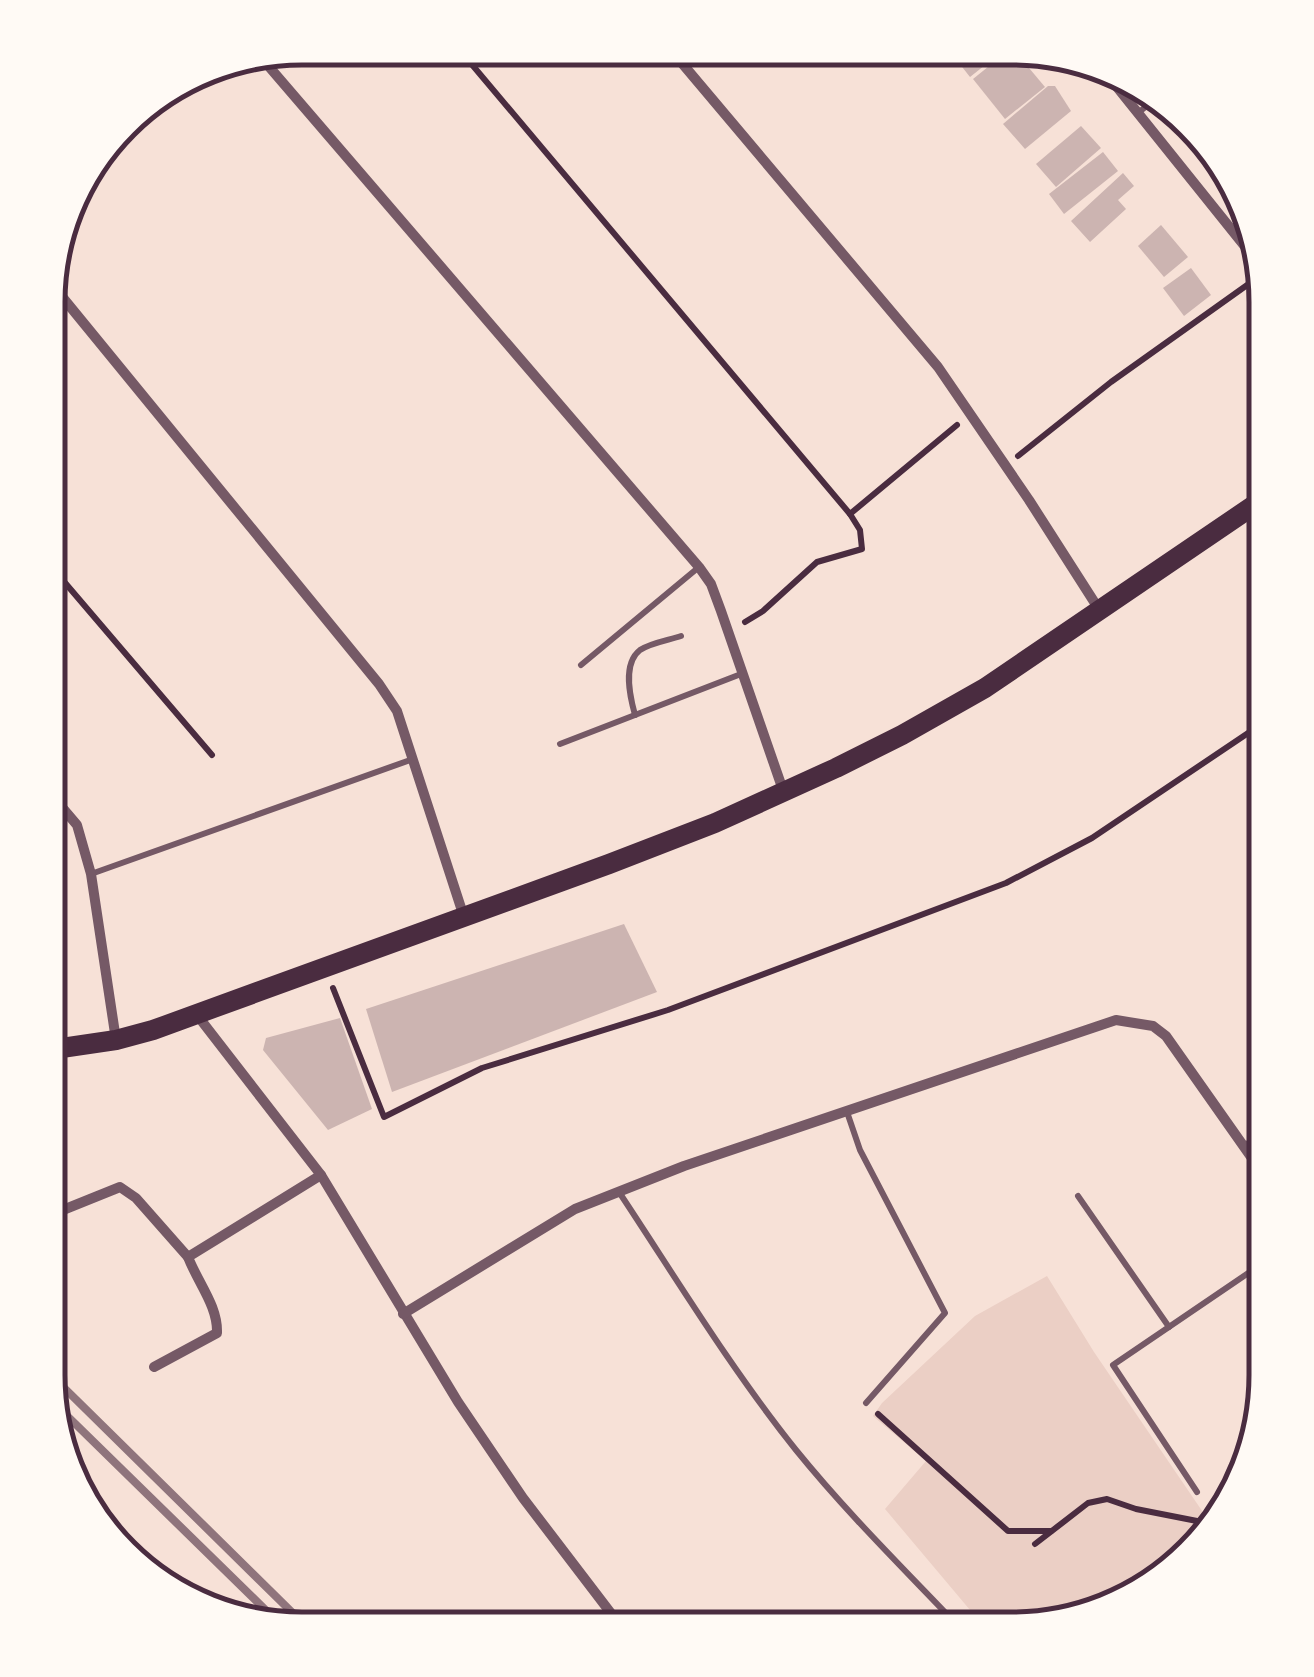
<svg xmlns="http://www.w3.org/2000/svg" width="1314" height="1677" font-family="'Roboto Condensed',sans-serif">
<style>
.green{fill:#ebcfc5}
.building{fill:#ccb4b1}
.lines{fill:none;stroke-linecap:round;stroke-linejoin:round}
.path{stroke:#4a2c40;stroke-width:6}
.service{stroke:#755966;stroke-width:6}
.minor{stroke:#755966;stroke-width:10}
.primary{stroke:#4a2c40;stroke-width:20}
.rail{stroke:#8f747c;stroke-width:8}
.rim{fill:none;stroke:#4a2c40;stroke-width:5}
</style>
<rect width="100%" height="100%" fill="#f7e1d7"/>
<path class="green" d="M1047,1276L1094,1352L1213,1527L1139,1596L1028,1629H986L885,1509L926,1461L873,1416L882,1403L975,1316Z"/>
<g class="building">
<path d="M948,49L976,50H1004L970,77Z"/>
<path d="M1009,50H1014L1045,87L1005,119L973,79Z"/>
<path d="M1048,86H1055L1071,111L1025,149L1003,124Z"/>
<path d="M1081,126L1101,148L1056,187L1036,164Z"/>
<path d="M1103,152L1118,171L1064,214L1049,194Z"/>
<path d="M1123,173L1134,186L1118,200L1126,209L1090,242L1071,221Z"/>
<path d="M1161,225L1188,257L1164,277L1138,246Z"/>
<path d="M1191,268L1211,295L1184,316L1163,288Z"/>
<path d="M624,924L657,992L392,1092L366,1009Z"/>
<path d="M340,1018L372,1109L328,1130L263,1050L266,1038Z"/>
</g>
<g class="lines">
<g class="path">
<path d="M458,48L850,514L957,425"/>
<path d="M1018,456L1111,382L1257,278"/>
<path d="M49,564L212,755"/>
<path d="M745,622L763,611L817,562L862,549L860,530L850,514"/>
<path d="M333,988L384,1117L482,1068L668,1010L1006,883L1092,838L1266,721"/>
<path d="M878,1414L1008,1531H1051"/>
<path d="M1035,1544L1088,1503L1107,1499L1136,1509L1197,1521"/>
</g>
<g class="service">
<path d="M1138,113L1159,96"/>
<path d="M581,665L699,567"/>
<path d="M635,715C630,697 622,664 640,650C650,643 669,640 681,636"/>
<path d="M560,744L741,674"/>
<path d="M91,874L413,759"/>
<path d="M847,1112L860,1150L945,1313L866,1403"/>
<path d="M1244,1146L1266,1131"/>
<path d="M619,1192C676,1278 731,1369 796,1450C847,1513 905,1570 961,1629"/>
<path d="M1078,1196L1169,1327"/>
<path d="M1197,1492L1113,1365L1266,1261"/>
</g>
<g class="minor">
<path d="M670,49L938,367L1029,500L1100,611"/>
<path d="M259,55L699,567L711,584L721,611L784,793"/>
<path d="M1105,72L1255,259"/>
<path d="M50,282L379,684L397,711L464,917"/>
<path d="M49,792L77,825L91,874L116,1040"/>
<path d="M197,1015L321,1175L458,1402L523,1498L623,1629"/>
<path d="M48,1216L120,1187L136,1198L188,1257"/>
<path d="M403,1314L575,1209L684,1166L1116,1020L1153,1026L1166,1036L1266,1178"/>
<path d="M154,1367L217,1333C218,1306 198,1283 188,1257L321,1175"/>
</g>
<path class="primary" d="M48,1050L116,1040L153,1030L609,864L715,823L836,768L902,735L985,688L1266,497"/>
<g class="rail">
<path d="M48,1372L309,1629"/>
<path d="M55,1404L285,1629"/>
</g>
</g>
<path d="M0 0H1314V1677H0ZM302 65H1012A237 237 0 0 1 1249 302V1375A237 237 0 0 1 1012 1612H302A237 237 0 0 1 65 1375V302A237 237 0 0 1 302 65Z" fill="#fffaf5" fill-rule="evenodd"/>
<path class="rim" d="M302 65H1012A237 237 0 0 1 1249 302V1375A237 237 0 0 1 1012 1612H302A237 237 0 0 1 65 1375V302A237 237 0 0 1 302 65Z"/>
</svg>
